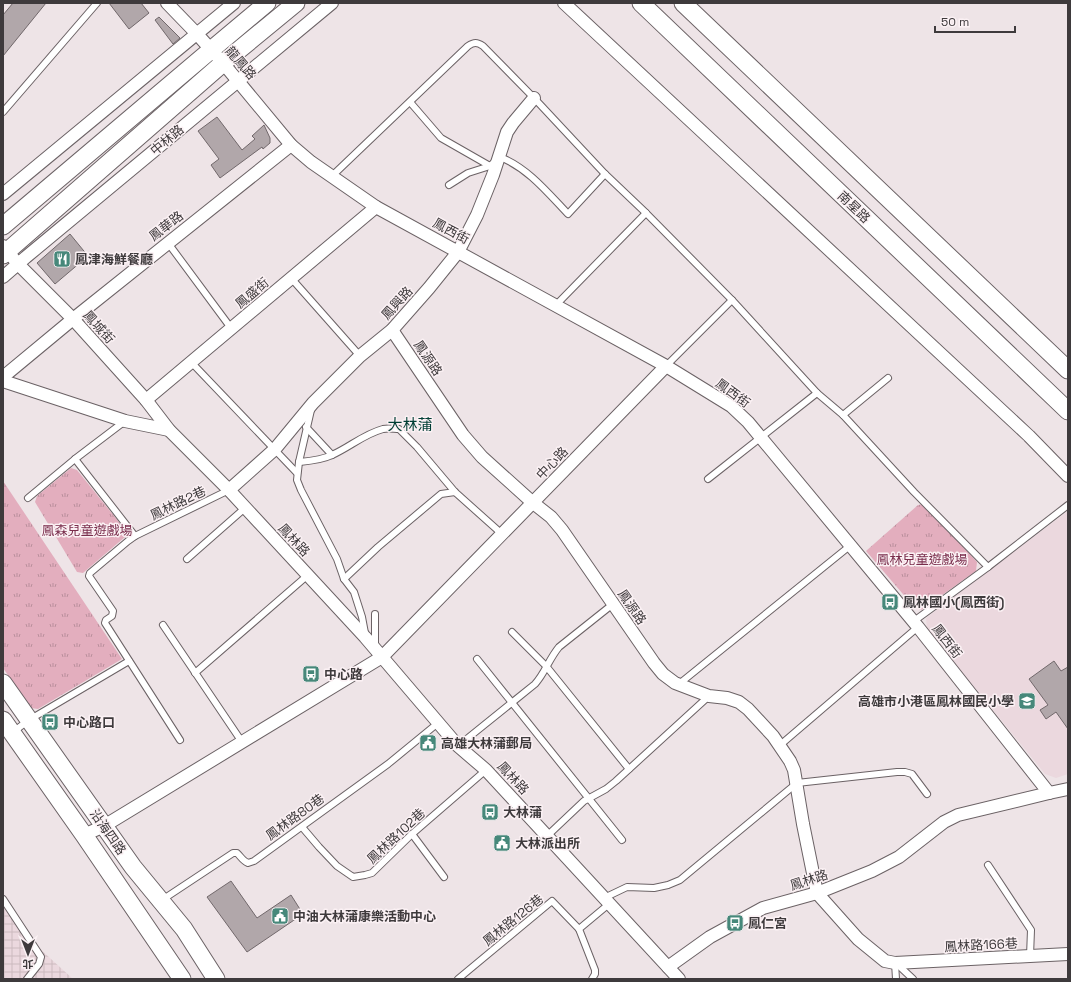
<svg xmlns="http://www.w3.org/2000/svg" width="1071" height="982" font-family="'Space Grotesk','Noto Sans TC',sans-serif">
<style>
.built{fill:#ebd8de}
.industrial{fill:url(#industrial-grid)}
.park{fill:url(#park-tufts)}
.building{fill:#b1a7aa;stroke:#71686b}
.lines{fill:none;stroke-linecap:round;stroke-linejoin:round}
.lane-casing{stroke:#6b6265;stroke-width:8}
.street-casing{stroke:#6b6265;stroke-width:14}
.secondary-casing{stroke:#6b6265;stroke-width:19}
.lane{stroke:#fff;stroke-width:6}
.street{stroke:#fff;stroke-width:12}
.secondary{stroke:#fff;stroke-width:17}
.labels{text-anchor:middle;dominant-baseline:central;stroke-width:3;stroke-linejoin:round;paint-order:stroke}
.street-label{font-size:13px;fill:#3e3a3c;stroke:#fbf1f4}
.poi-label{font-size:13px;font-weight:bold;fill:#3e3a3c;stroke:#fbf1f4;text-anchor:start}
.park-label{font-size:13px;fill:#7a2d4c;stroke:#fbf1f4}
.quarter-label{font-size:15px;fill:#003e34;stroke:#fbf1f4}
</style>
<defs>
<pattern id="industrial-grid" width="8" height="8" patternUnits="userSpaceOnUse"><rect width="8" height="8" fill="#ebd8de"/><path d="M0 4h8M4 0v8" fill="none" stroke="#cbbabf"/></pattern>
<pattern id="park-tufts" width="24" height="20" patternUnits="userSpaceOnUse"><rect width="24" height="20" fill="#e3aebe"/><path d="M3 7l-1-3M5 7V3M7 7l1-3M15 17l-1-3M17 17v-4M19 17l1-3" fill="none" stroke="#b98f9c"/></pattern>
</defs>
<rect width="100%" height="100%" fill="#eee4e7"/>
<path class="built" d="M1068,511V774L1056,778L1045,774L927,629L926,618Z"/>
<path class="industrial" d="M3,901L28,938L73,979H3Z"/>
<g class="park">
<path d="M71,468L77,470L127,532L125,537L83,573L77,572L35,502L37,496Z"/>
<path d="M3,481L122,659L38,709L31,708L3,668Z"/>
<path d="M924,504L977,562L976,571L921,610L914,607L866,551L918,505Z"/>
</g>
<g class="building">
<path d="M13,3H46L3,56V15Z"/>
<path d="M109,3H141L149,13L129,29Z"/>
<path d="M159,17L180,38L173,44L155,20Z"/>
<path d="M217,117L242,150L255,139L252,136L264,125L270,138V143L263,149L262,147L220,178L211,165L219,159L198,131Z"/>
<path d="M70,234L88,256L55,284L37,263Z"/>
<path d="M1054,661L1061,671L1068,667V729L1056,712L1046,719L1040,710L1048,705L1029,679Z"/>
<path d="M231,881L257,918L291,895L303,914L247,952L207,897Z"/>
</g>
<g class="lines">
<defs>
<g id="lane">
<path d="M410,102L441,138L490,166"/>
<path d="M3,112L97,3"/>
<path d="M332,176L468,46C474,42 477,42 483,46L534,98L605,174L646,213L732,300L817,393L843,415L914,492L988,567"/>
<path d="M449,185L468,173L490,166L500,157C528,168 548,193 568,214L605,174"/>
<path d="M168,243L231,328"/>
<path d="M291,278L360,356"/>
<path d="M556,305L646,213"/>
<path d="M191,362L297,473"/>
<path d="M666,366L732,300"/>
<path d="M311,410L299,462L297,480L301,490L337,559L344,579L354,592L362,617L365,633"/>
<path d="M843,415L888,378"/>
<path d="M306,427L332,455"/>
<path d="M75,459L135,536"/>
<path d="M299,462C310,461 322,460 332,455C350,447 364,434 383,429C388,428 394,429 399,429L417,447L455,492L502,534"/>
<path d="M708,479L817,393"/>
<path d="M28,498L75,459L125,421"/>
<path d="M187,559L245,508"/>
<path d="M344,579L378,547L441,494L455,492"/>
<path d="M375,614V646"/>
<path d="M914,621L988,567L1068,505"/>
<path d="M163,625L242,742"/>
<path d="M512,632L546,666L629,769"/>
<path d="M477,659L622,840"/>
<path d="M195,673L308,575"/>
<path d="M679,684L851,545"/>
<path d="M13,732L29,720L129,661"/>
<path d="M180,740L105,623L106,620L112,616L113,611L89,576L90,573L128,541L135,536L229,490"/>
<path d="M458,746L535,684C545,673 549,659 559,647L613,604"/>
<path d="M779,746L918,627"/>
<path d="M302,827L319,847L337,866L353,877L365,875L372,873L412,834L486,770"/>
<path d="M412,834L444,877"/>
<path d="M547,836L584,801L606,789L616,781L709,696"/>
<path d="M988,865L1031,930L1030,956"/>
<path d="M604,898L627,887L654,888L668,885L680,880L797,783L897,772H905L912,774L927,794"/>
<path d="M3,899L41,957L39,964L27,979"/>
<path d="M162,900L233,853H237C241,857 243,861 248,863L254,861L388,764L438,723"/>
<path d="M895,963L896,979"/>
<path d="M897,964L913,979"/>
<path d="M458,979L552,901L579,929"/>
<path d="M592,979L595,974V970L579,929L609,904"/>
</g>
<g id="street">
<path d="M167,3L197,34L223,63L291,145L311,162L376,207L666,366L731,406L748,422L918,627L1049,793"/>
<path d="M564,3L1029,436L1068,476"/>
<path d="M3,194L234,3"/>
<path d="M3,246L18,264L73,319L146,400L169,430L229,490L365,637L458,746L486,770L679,979"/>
<path d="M3,277L26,257L332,3"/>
<path d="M392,330L463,435L482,457L532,502L551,517L562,530L654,663L663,674L675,683L709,696L727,698L739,702L748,709L773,736L790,761L794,770L803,824L817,893L858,939L885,961L895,963L1068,954"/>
<path d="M3,377L73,319L291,145"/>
<path d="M3,381L125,421L169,430"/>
<path d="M146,400L376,207"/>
<path d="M229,490L275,449L313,403L360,356L392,330L429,288L458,252L477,215L493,175L507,132L513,123L534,98"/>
<path d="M84,835L104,826L382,657L666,366"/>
<path d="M668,967L710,937L763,908L817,893L872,871L899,857L944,822L958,815L1049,793L1068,789"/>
</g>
<g id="secondary">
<path d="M641,3L1068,411"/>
<path d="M683,3L1068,370"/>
<path d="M3,226L211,50L267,3"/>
<path d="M3,255L223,63L296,3"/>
<path d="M3,683L133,867L184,929L216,979"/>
<path d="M3,720L84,835L182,979"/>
</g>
</defs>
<use href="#lane" class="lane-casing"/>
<use href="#street" class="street-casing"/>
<use href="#secondary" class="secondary-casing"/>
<use href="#lane" class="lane"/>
<use href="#street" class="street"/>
<use href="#secondary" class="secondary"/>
</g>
<defs>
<symbol id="restaurant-square" viewBox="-11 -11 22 22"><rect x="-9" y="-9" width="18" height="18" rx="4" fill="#46887a" stroke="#fbf1f4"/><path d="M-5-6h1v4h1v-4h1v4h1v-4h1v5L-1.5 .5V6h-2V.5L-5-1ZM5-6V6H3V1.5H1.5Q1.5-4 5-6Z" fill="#fff"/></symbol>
<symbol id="bus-square" viewBox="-11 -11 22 22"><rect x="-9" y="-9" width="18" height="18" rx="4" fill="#46887a" stroke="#fbf1f4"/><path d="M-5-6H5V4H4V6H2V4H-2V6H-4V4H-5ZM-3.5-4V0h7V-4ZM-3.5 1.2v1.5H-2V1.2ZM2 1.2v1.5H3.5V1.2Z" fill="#fff"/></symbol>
<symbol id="school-square" viewBox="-11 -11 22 22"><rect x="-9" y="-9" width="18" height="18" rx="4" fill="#46887a" stroke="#fbf1f4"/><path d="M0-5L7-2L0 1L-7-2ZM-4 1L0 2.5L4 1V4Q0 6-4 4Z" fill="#fff"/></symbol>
<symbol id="civic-square" viewBox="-11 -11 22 22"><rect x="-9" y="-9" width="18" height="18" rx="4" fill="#46887a" stroke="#fbf1f4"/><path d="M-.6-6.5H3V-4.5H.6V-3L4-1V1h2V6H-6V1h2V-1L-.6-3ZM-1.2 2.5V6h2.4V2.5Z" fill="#fff"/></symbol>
</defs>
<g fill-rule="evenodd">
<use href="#restaurant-square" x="52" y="249" width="20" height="20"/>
<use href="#bus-square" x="880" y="592" width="20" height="20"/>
<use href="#bus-square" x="301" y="664" width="20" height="20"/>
<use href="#school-square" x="1017" y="691" width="20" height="20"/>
<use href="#bus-square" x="40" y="712" width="20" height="20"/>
<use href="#civic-square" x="418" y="733" width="20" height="20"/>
<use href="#bus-square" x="480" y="802" width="20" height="20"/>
<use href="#civic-square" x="492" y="833" width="20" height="20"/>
<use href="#civic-square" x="270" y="906" width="20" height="20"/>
<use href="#bus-square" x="725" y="913" width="20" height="20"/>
</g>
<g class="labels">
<g class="street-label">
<text transform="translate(241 63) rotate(49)">龍鳳路</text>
<text transform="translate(167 140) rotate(-40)">中林路</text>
<text transform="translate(854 207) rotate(44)">南星路</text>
<text transform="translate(166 226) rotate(-38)">鳳華路</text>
<text transform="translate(451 231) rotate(28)">鳳西街</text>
<text transform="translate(252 293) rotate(-40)">鳳盛街</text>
<text transform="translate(397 303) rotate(-48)">鳳興路</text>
<text transform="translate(99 327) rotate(48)">鳳城街</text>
<text transform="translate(428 358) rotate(56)">鳳源路</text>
<text transform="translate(733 393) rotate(36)">鳳西街</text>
<text transform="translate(552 463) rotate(-46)">中心路</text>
<text transform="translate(178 503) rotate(-26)">鳳林路2巷</text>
<text transform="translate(294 540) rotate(47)">鳳林路</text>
<text transform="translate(632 607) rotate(55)">鳳源路</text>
<text transform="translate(947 641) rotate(52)">鳳西街</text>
<text transform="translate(513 778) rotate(47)">鳳林路</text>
<text transform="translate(295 817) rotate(-36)">鳳林路80巷</text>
<text transform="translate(108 832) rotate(55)">沿海四路</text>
<text transform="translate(396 836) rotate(-43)">鳳林路102巷</text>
<text transform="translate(809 880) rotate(-18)">鳳林路</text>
<text transform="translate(513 920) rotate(-39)">鳳林路126巷</text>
<text transform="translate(981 945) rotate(-3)">鳳林路166巷</text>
</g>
<g class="poi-label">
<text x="75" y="259">鳳津海鮮餐廳</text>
<text x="903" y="602">鳳林國小(鳳西街)</text>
<text x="324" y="674">中心路</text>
<text x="1014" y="701" text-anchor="end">高雄市小港區鳳林國民小學</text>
<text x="63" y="722">中心路口</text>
<text x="441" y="743">高雄大林蒲郵局</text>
<text x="503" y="812">大林蒲</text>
<text x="515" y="843">大林派出所</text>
<text x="293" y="916">中油大林蒲康樂活動中心</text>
<text x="748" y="923">鳳仁宮</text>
</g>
<g class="park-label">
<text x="87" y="530">鳳森兒童遊戲場</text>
<text x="922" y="559">鳳林兒童遊戲場</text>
</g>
<g class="quarter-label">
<text x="410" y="424">大林蒲</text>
</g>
</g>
<rect width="1071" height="982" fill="none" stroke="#3e3a3c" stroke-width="8"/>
<g transform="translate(28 954) rotate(180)" stroke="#fbf1f4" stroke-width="3" paint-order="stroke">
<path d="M0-3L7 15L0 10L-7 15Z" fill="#3e3a3c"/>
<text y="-6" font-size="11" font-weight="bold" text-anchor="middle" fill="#3e3a3c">北</text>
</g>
<path d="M935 26v6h80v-6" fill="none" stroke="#3e3a3c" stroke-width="2"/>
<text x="941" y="26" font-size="12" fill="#3e3a3c" stroke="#fbf1f4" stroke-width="3" paint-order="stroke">50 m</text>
</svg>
